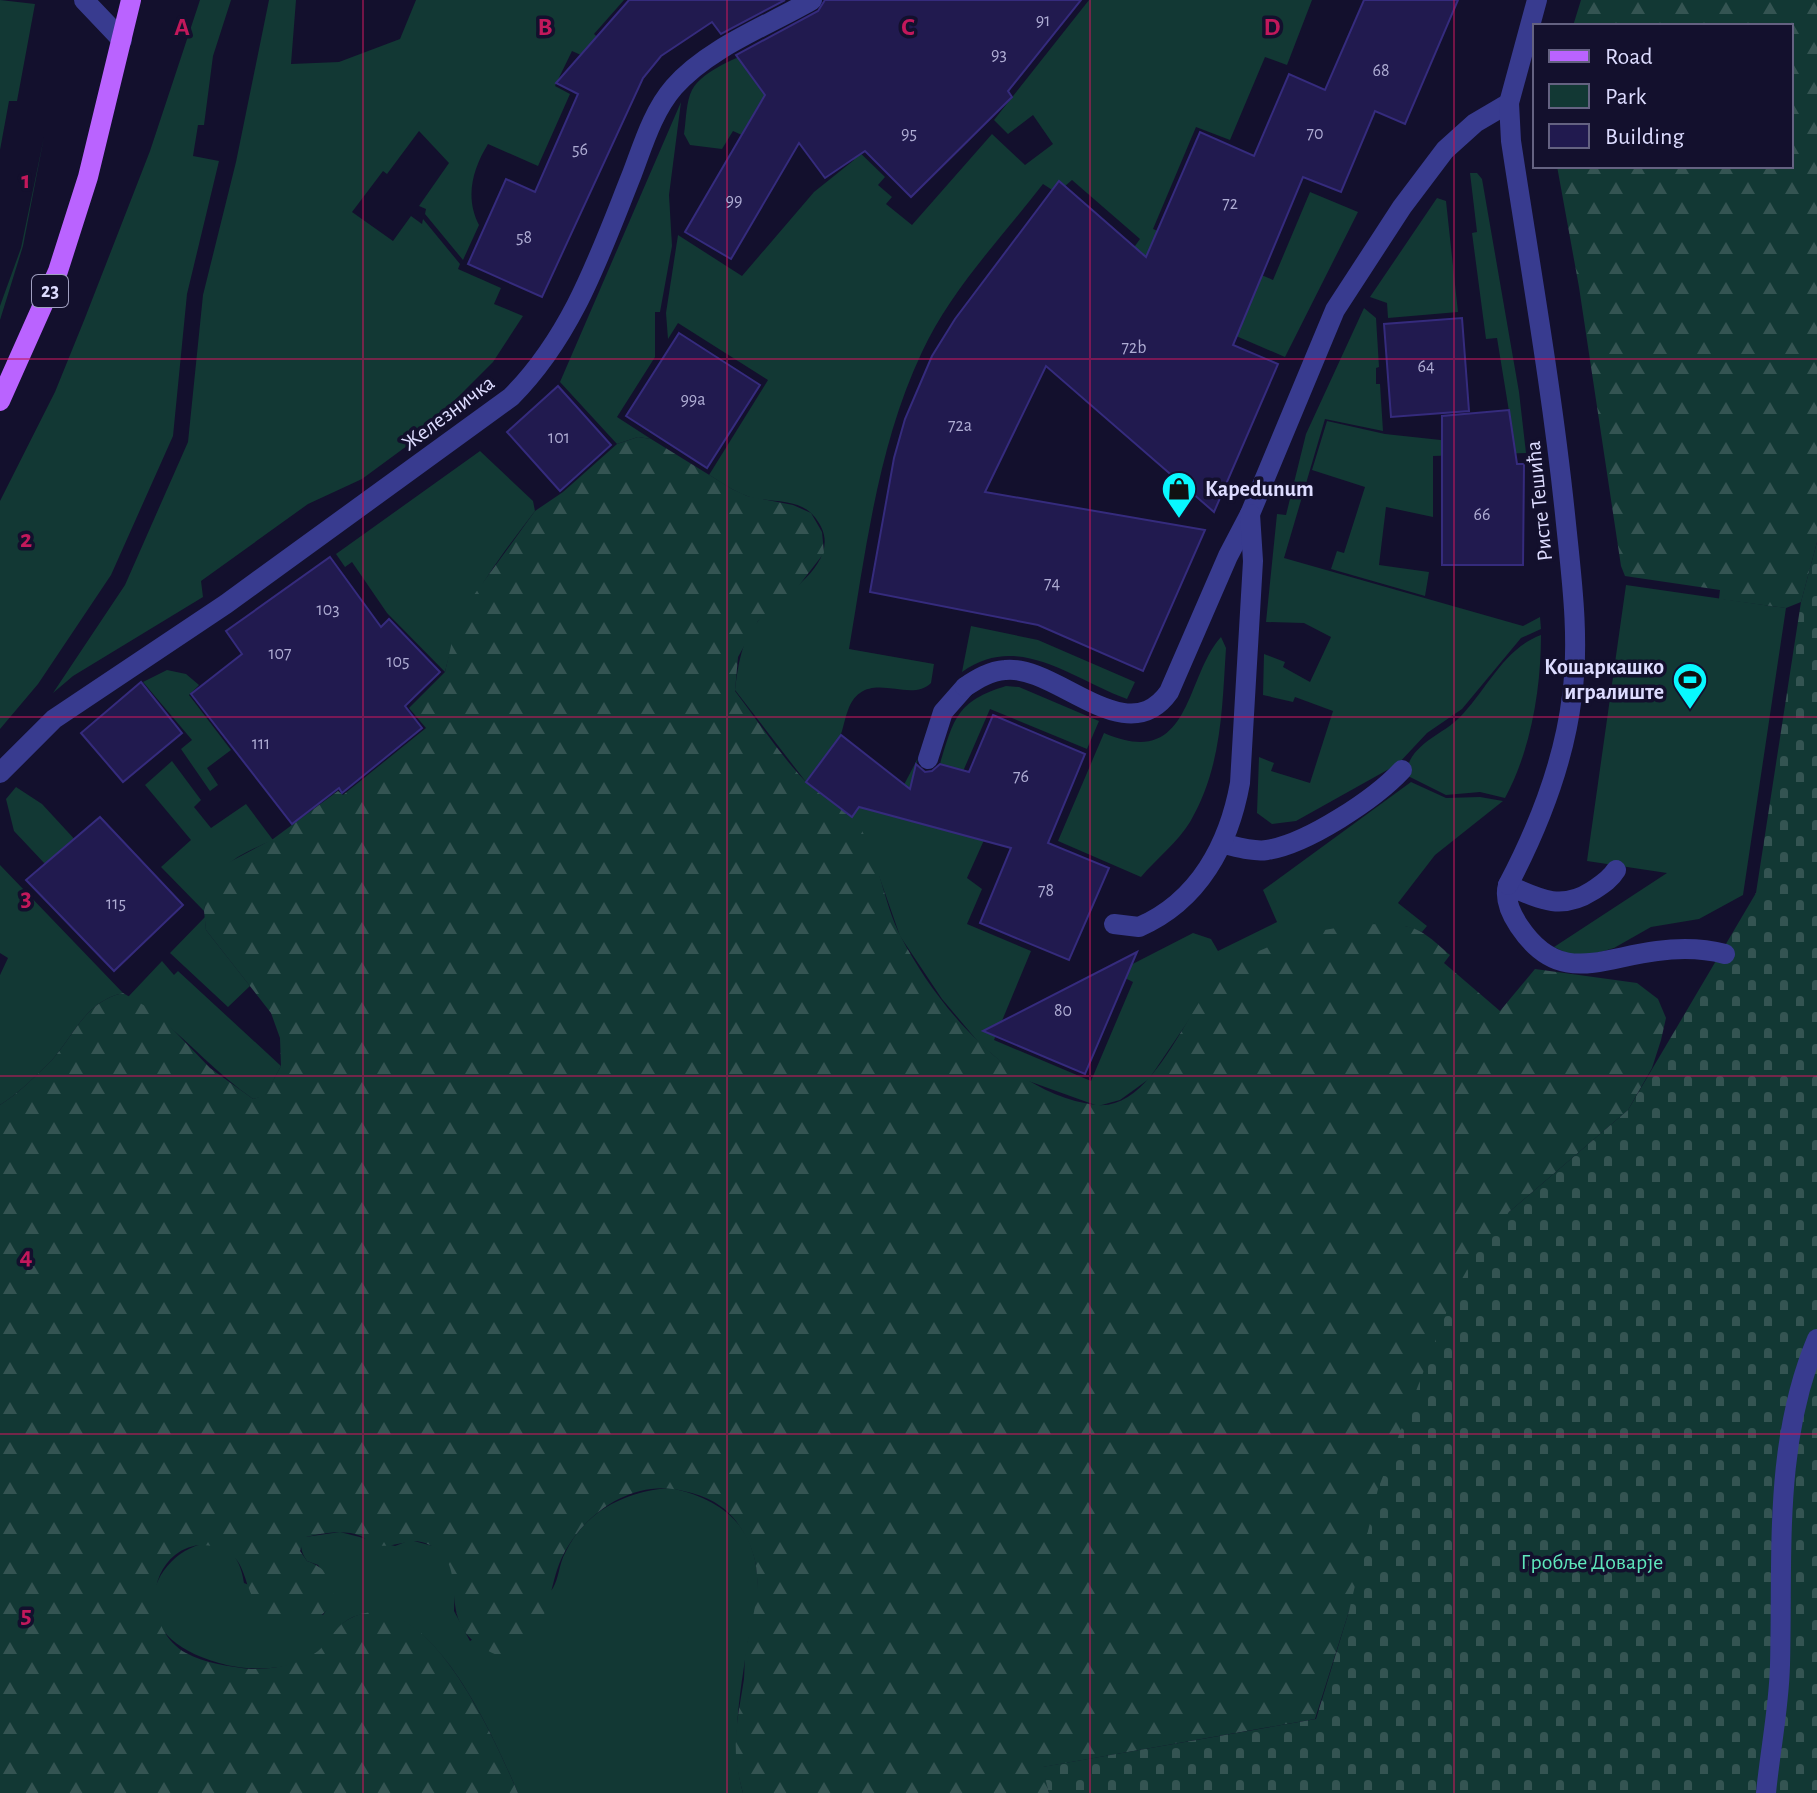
<svg xmlns="http://www.w3.org/2000/svg" width="1817" height="1793" font-family="'Alegreya Sans',sans-serif">
<style>
.green{fill:#123834}
.forest{fill:url(#forest-firs)}
.cemetery{fill:url(#cemetery-stones)}
.building{fill:#211a4f;stroke:#352b7d;stroke-width:2}
.lines{fill:none;stroke-linecap:round;stroke-linejoin:round}
.lane{stroke:#383b8f;stroke-width:20}
.street{stroke:#383b8f;stroke-width:20}
.primary{stroke:#ba63ff;stroke-width:20}
.grid{fill:none;stroke:#c2185b;stroke-width:2;stroke-opacity:0.55}
.labels{text-anchor:middle;dominant-baseline:central;stroke-width:7;stroke-linejoin:round;paint-order:stroke}
.number-label{font-size:18px;fill:#aeacd3}
.shield{fill:#13102d;stroke:#a09fc0;stroke-width:2}
.shield-label{font-size:20px;font-weight:bold;fill:#dddcff}
.street-label{font-size:22px;fill:#dddcff;stroke:#13102d}
.poi-label{font-size:22px;font-weight:bold;fill:#dddcff;stroke:#13102d;text-anchor:start}
.park-label{font-size:22px;fill:#5fe8bc;stroke:#13102d}
.grid-label{font-size:26px;text-anchor:middle;font-weight:bold;fill:#c2185b;stroke:#13102d;stroke-width:7;stroke-linejoin:round;paint-order:stroke}
</style>
<defs>
<pattern id="forest-firs" width="22" height="20" patternUnits="userSpaceOnUse" patternTransform="scale(2)"><rect width="22" height="20" fill="#123834"/><path d="M5 1l3.5 6h-7zM16 11l3.5 6h-7z" fill="#345452"/></pattern>
<pattern id="cemetery-stones" width="16" height="16" patternUnits="userSpaceOnUse" patternTransform="scale(2)"><rect width="16" height="16" fill="#123834"/><path d="M2 7V4a2 2 0 0 1 4 0v3zM10 15v-3a2 2 0 0 1 4 0v3z" fill="#345452"/></pattern>
</defs>
<rect width="100%" height="100%" fill="#13102d"/>
<g class="green">
<path d="M0,0L35,4L17,101H9L0,150Z"/>
<path d="M200,0H231L213,56L204,125H198L193,156L219,161L187,294L173,436L111,575L38,684L0,729V501L55,392L85,318L150,151Z"/>
<path d="M269,0H296L291,64L339,62L400,39L416,0H624L594,34L643,78L641,82L572,51L555,86L570,94L538,166L488,144C472,170 465,198 479,225L463,260L425,214L426,209L419,206L449,163L419,131L387,174L383,171L352,212L393,241L411,216L422,224L423,219L460,264L458,269L501,288L494,304L523,316L493,362L415,440L362,479L308,504L201,581L203,597L73,676L53,693L125,585L188,442L203,295L236,162Z"/>
<path d="M1089,0H1312L1287,65L1265,57L1230,140L1196,127L1153,229L1273,280L1310,192L1358,212L1285,357L1176,310L1122,264L1140,239L1072,180L1057,193L1043,184C1002,237 950,291 922,352C878,445 866,549 849,649L934,664L931,683C913,701 881,678 860,693C848,701 846,718 842,731C836,749 818,767 806,782L735,690C738,666 741,641 758,621C780,595 854,559 812,514C797,498 766,503 747,496C733,491 721,482 709,475L768,380L678,323L668,339L666,313L678,235L742,276L814,192L854,160L845,148L850,143L885,177L878,185L892,197L886,204L912,225L992,134L1025,165L1053,144L1033,115L1008,134L994,120Z"/>
<path d="M793,24L798,25L817,61L744,136L733,131L722,149L690,145L684,134C686,121 686,101 692,90C709,60 768,53 793,24Z"/>
<path d="M681,102L669,195L672,246L660,312H655V357L617,417L651,439L638,437L617,444L560,382Z"/>
<path d="M44,137L23,246L0,320V306L21,248Z"/>
<path d="M1470,173H1477L1482,179L1519,392L1526,453L1433,456V517L1386,507L1379,565L1429,572L1425,596L1331,569L1337,551L1344,553L1365,487L1312,470L1327,421L1385,434L1515,448L1497,338L1486,339L1472,233L1477,232Z"/>
<path d="M1437,198L1446,201L1458,312L1388,318L1387,303L1370,297Z"/>
<path d="M1364,308L1376,318L1379,367L1376,368V384H1380L1383,431L1325,419L1284,558L1523,626L1540,617L1541,629L1521,638L1462,709L1427,733L1398,764L1296,821L1272,824L1257,813L1259,757L1274,763L1271,771L1310,783L1333,711L1295,697L1293,702L1263,695L1264,654L1285,662L1283,667L1310,682L1331,637L1304,623L1266,622L1277,514L1286,515L1306,434Z"/>
<path d="M480,451L533,501L535,511C496,562 460,608 445,672L387,613L352,562L345,567L336,554Z"/>
<path d="M1626,585L1786,608L1743,895L1699,919L1651,927L1614,948L1590,955L1575,957L1554,947L1667,873L1587,861Z"/>
<path d="M971,626L1038,640L1135,682L1127,699C1072,679 1018,631 962,672Z"/>
<path d="M1541,635C1541,689 1531,750 1505,798L1480,792L1446,795L1406,775C1409,744 1441,736 1459,718C1487,690 1503,649 1541,635Z"/>
<path d="M1221,637L1226,648C1222,709 1222,767 1190,822C1178,842 1156,859 1141,877L1058,841L1104,733C1192,771 1184,678 1221,637Z"/>
<path d="M167,670L186,674L199,685L189,695L231,750L207,768L218,785L210,791L181,749L192,740L143,682Z"/>
<path d="M1006,686L1019,687L1099,721L1087,749L990,709L948,806L989,829L967,878L982,889L967,924L1031,951L994,1040L1091,1081L1133,982L1115,973L1193,933L1211,939L1218,951L1277,922L1263,890L1411,782L1446,798L1480,797L1503,801L1435,855L1398,903L1427,926L1422,932L1405,926L1197,1008L1149,1079L1120,1100L1098,1106L1020,1078L980,1044L942,999L900,936L879,876L852,817L872,790L897,798L918,758L903,818L951,767L940,764C954,718 957,701 1006,686Z"/>
<path d="M172,761L201,800L194,807L211,828L246,804L273,840C234,857 213,866 204,911L161,867L191,840L145,785Z"/>
<path d="M16,787L42,804L90,856L63,883L14,831L6,799Z"/>
<path d="M0,865L123,993C85,1002 75,1034 52,1060C36,1076 19,1093 0,1105V975L8,958L0,953Z"/>
<path d="M205,917L206,930L250,986L228,1007L170,953Z"/>
<path d="M162,961L174,975L178,971L281,1066L265,1096L253,1099C208,1068 174,1023 128,997Z"/>
<path d="M670,1488C738,1502 765,1542 756,1611C755,1624 748,1635 747,1647C740,1693 730,1748 743,1793H518C495,1740 430,1586 353,1617C338,1624 334,1636 324,1647C300,1672 249,1672 219,1663C64,1618 229,1475 244,1583L323,1615C338,1595 330,1585 318,1565L307,1561C301,1552 299,1547 305,1537L340,1532L395,1546L410,1540L433,1546L444,1553L451,1565L455,1578L454,1611L470,1641C483,1632 548,1597 553,1588C559,1578 559,1564 565,1553C585,1511 626,1491 670,1488Z"/>
</g>
<g class="forest">
<path d="M1581,0H1817V542L1801,602L1786,608L1719,599L1720,590L1625,576L1621,566L1579,287L1557,166H1791V26H1573Z"/>
<path d="M638,437L651,439L732,489L747,496L793,505L811,513L822,532L824,553L790,597L758,621L738,657L735,691C758,721 780,755 806,782C821,797 846,806 858,824C879,857 883,902 901,937C938,1008 1012,1095 1096,1105C1156,1112 1189,997 1226,970C1267,939 1354,917 1405,926C1423,929 1437,944 1450,955L1444,963L1500,1011L1535,969L1637,983L1658,999L1666,1018L1661,1040L1652,1068L1628,1110L1509,1212L1349,1611L1315,1719L1043,1767L1049,1793H743C730,1748 737,1723 744,1679C745,1667 744,1655 747,1643C758,1597 767,1563 736,1521C721,1502 703,1495 679,1490C627,1479 573,1521 557,1570C550,1591 549,1613 534,1632C525,1643 512,1650 500,1656C422,1627 481,1564 425,1543C409,1537 394,1549 377,1545C371,1543 366,1539 361,1536C344,1529 322,1533 306,1537L300,1551L307,1561C321,1566 332,1575 333,1591C334,1601 328,1611 320,1616C311,1623 302,1622 291,1621C236,1614 256,1566 226,1551C209,1542 190,1543 175,1555C143,1581 152,1634 186,1653C204,1663 231,1667 251,1669C272,1670 310,1663 324,1645C333,1635 337,1626 349,1619C425,1576 496,1742 518,1793H0V1105C19,1093 36,1076 52,1060C75,1034 85,1002 123,993L157,1013L210,1068L253,1099L265,1095L281,1066L280,1038L271,1013L206,930L204,911L208,888L224,865L273,839L338,791L343,795L426,728L409,708L445,672L453,637L471,599L535,511L563,492L617,444Z"/>
</g>
<path class="cemetery" d="M1817,542V1793H1049L1042,1767L1316,1719L1349,1611L1378,1489L1454,1293L1476,1254L1509,1212L1628,1110L1756,893L1801,602Z"/>
<g class="building">
<path d="M629,0H785L721,34L712,22L661,56L643,78L542,297L468,264L506,179L535,192L578,94L556,83Z"/>
<path d="M825,0H1081L1008,91L1012,97L911,197L865,151L825,178L799,143L731,259L685,232L765,95L736,55L818,11Z"/>
<path d="M1364,0H1458L1405,124L1375,111L1341,192L1303,177L1233,345L1278,364L1214,512L1046,366L985,492L1205,530L1143,671L1038,625L870,592L894,458L905,419L932,356L955,319L1059,181L1146,257L1200,132L1254,156L1289,74L1325,90Z"/>
<path d="M1462,318L1469,411L1391,417L1384,324Z"/>
<path d="M679,333L760,385L707,468L626,416Z"/>
<path d="M558,386L611,445L560,491L507,432Z"/>
<path d="M1509,410L1517,464H1524L1523,565H1442V416Z"/>
<path d="M330,557L381,627L389,619L440,672L405,706L422,728L342,793L339,788L292,824L191,694L242,654L226,631Z"/>
<path d="M141,682L182,733L123,782L81,733Z"/>
<path d="M993,715L1085,754L1048,843L1109,868L1069,960L980,923L1011,848L859,807L852,817L806,782L841,735L910,789L916,764L925,772L932,771L940,764L969,772Z"/>
<path d="M100,817L183,905L114,971L26,880Z"/>
<path d="M1137,952L1085,1074L983,1031Z"/>
</g>
<g class="lines">
<g class="lane">
<path d="M84,0L122,40"/>
<path d="M928,759L943,712L965,687"/>
<path d="M1224,844C1237,847 1253,852 1267,850C1307,844 1375,799 1402,770"/>
<path d="M1616,870C1610,880 1601,885 1592,891C1561,911 1539,899 1508,885C1504,899 1511,914 1519,926C1559,986 1600,958 1657,951C1680,948 1702,948 1725,954"/>
<path d="M1766,1793C1770,1751 1779,1708 1780,1665C1783,1554 1773,1444 1817,1339"/>
</g>
<g class="street">
<path d="M965,687C977,679 990,671 1005,670C1056,664 1126,753 1169,692L1228,556L1250,514L1335,310L1402,207L1445,150L1475,123L1509,103"/>
<path d="M0,773L54,719L226,604L511,397C573,335 600,254 632,174C643,145 653,111 674,87C708,48 767,26 812,0"/>
<path d="M1508,885C1539,826 1564,763 1572,696C1580,636 1571,574 1565,514C1552,389 1530,266 1511,141L1509,103L1537,0"/>
<path d="M1114,924L1139,927C1199,901 1229,844 1240,783L1253,561L1250,514"/>
</g>
<path class="primary" d="M0,401L58,271L88,177L131,0"/>
</g>
<path class="grid" d="M363,0V1793M727,0V1793M1090,0V1793M1454,0V1793M0,359H1817M0,717H1817M0,1076H1817M0,1434H1817"/>
<defs>
<symbol id="shop-pin" viewBox="-11 -11 22 30"><path d="M0 17L-7.5 6A9.5 9.5 0 1 1 7.5 6Z" fill="#08f8ff" stroke="#13102d"/><path d="M-5-2.5h2.3a2.7 3.5 0 0 1 5.4 0H5L5.5 6h-11ZM-1.5-2.5h3a1.5 2.3 0 0 0-3 0Z" fill="#111"/></symbol>
<symbol id="stadium-pin" viewBox="-11 -11 22 30"><path d="M0 17L-7.5 6A9.5 9.5 0 1 1 7.5 6Z" fill="#08f8ff" stroke="#13102d"/><path d="M0-5a6.5 5 0 1 0 0 10a6.5 5 0 1 0 0-10ZM-3.5-1.8h7v3.6h-7Z" fill="#111"/></symbol>
</defs>
<g fill-rule="evenodd">
<use href="#shop-pin" x="1159" y="469" width="40" height="54"/>
<use href="#stadium-pin" x="1670" y="660" width="40" height="54"/>
</g>
<g class="labels">
<g class="number-label">
<text x="1043" y="21">91</text>
<text x="999" y="55">93</text>
<text x="1381" y="71">68</text>
<text x="909" y="134">95</text>
<text x="1315" y="134">70</text>
<text x="580" y="150">56</text>
<text x="734" y="201">99</text>
<text x="1230" y="204">72</text>
<text x="524" y="238">58</text>
<text x="1134" y="348">72b</text>
<text x="1426" y="367">64</text>
<text x="693" y="400">99a</text>
<text x="960" y="426">72a</text>
<text x="559" y="438">101</text>
<text x="1482" y="515">66</text>
<text x="1052" y="584">74</text>
<text x="328" y="610">103</text>
<text x="280" y="654">107</text>
<text x="398" y="662">105</text>
<text x="261" y="744">111</text>
<text x="1021" y="777">76</text>
<text x="1046" y="891">78</text>
<text x="116" y="904">115</text>
<text x="1063" y="1011">80</text>
</g>
<rect class="shield" x="32" y="275" width="36" height="32" rx="6"/>
<g class="shield-label">
<text x="50" y="291">23</text>
</g>
<g class="street-label">
<text transform="translate(448 413) rotate(-37)">Железничка</text>
<text transform="translate(1539 501) rotate(-96)">Ристе Тешића</text>
</g>
<g class="poi-label">
<text x="1205" y="489">Kapedunum</text>
<text x="1664" y="667" text-anchor="end">Кошаркашко<tspan x="1664" dy="25">игралиште</tspan></text>
</g>
<g class="park-label">
<text x="1592" y="1562">Гробље Доварје</text>
</g>
</g>
<g class="grid-label">
<text x="182" y="35">A</text>
<text x="545" y="35">B</text>
<text x="908" y="35">C</text>
<text x="1272" y="35">D</text>
<text x="26" y="188">1</text>
<text x="26" y="547">2</text>
<text x="26" y="906">3</text>
<text x="26" y="1264">4</text>
<text x="26" y="1623">5</text>
</g>
<rect x="1533" y="24" width="260" height="144" fill="#13102d" stroke="#646281" stroke-width="2"/>
<rect x="1549" y="50" width="40" height="12" fill="#ba63ff" stroke="#646281" stroke-width="2"/>
<text x="1605" y="64" font-size="24" fill="#dddcff">Road</text>
<rect x="1549" y="84" width="40" height="24" fill="#123834" stroke="#646281" stroke-width="2"/>
<text x="1605" y="104" font-size="24" fill="#dddcff">Park</text>
<rect x="1549" y="124" width="40" height="24" fill="#211a4f" stroke="#646281" stroke-width="2"/>
<text x="1605" y="144" font-size="24" fill="#dddcff">Building</text>
</svg>
